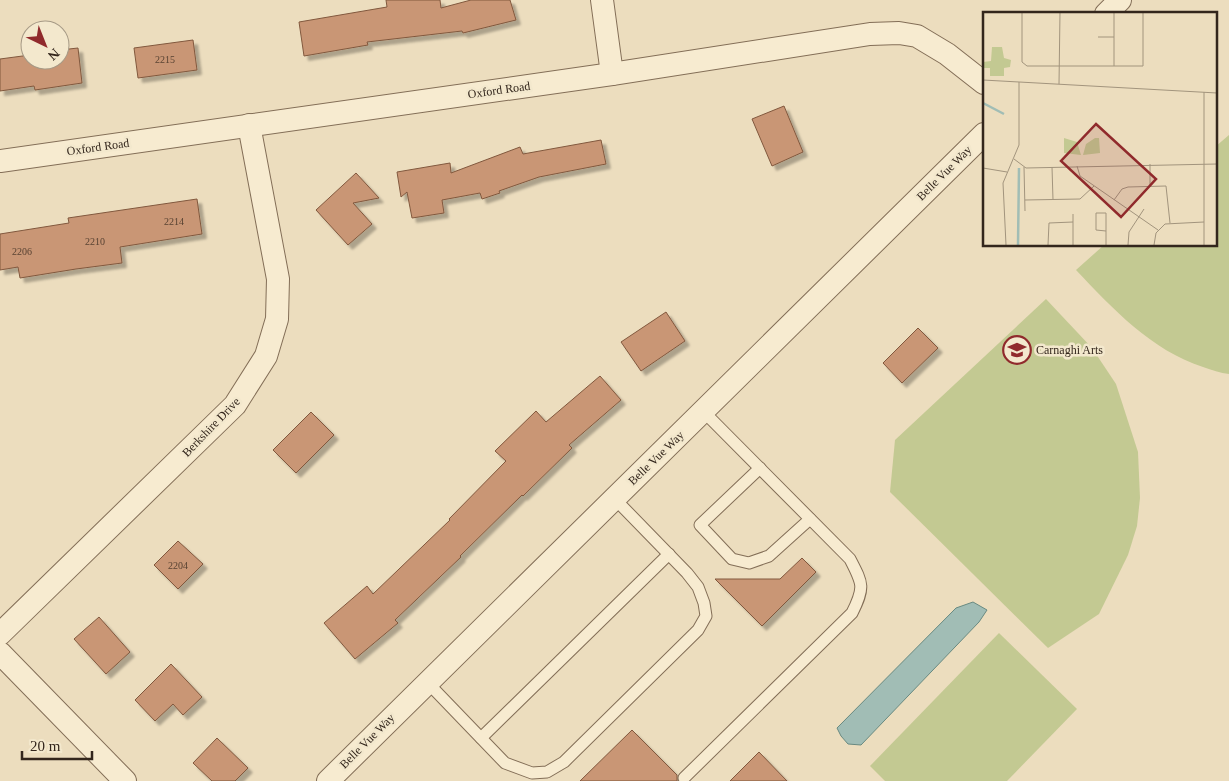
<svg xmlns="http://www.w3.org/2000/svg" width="1229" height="781" font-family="Georgia,serif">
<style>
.green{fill:#c3c992}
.water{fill:#a1bdb5;stroke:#698a81}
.building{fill:#c99674;stroke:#81583e;filter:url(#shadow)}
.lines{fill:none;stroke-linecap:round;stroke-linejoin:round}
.lane-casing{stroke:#836e57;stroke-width:13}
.street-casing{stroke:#836e57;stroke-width:24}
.lane{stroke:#f7ebd0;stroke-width:11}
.street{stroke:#f7ebd0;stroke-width:22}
.labels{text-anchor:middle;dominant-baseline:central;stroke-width:5;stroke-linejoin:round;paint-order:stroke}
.number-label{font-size:10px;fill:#584232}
.street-label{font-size:12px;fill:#33261c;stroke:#f3e8cd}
.poi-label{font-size:12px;fill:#33261c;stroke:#f3e8cd;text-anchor:start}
.inset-river{fill:none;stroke:#a1bdb5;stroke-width:2.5}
.inset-road{fill:none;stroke:#a2947d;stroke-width:1}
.view{fill:#902a2c;fill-opacity:0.15;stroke:#902a2c;stroke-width:2.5}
.inset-edge{fill:none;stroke:#33261c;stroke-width:2.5}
</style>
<defs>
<filter id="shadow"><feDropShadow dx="4.5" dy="4.5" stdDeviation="1" flood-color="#0004"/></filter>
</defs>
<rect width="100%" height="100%" fill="#ecddbe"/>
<g class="green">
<path d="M1229,135V374C1220,373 1212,370 1203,367C1151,350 1113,309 1076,270L1104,245H1215V147Z"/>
<path d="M1046,299L1092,348L1116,384L1138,452L1140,498L1137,526L1128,555L1099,614L1048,648L890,492L895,440Z"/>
<path d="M999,633L1077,709L1007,781H885L870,766Z"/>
</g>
<path class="water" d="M973,602L987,610L979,622L861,745L848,744L841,736L837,728L956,608Z"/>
<g class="building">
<path d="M386,0H440L441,8L471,0H510L516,20L463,33L462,31L367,42L368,45L304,56L299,22L387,7Z"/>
<path d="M193,40L197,70L138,78L134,48Z"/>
<path d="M78,48L82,83L35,90L34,86L0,91V59L30,55V60H60V50Z"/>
<path d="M784,106L803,152L772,166L752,119Z"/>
<path d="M601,140L606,164L539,177L499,191L500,193L482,199L480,193L442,200L444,213L412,218L407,192L401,197L397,172L450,163L451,173L520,147L523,154Z"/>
<path d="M356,173L379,198L353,203L372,224L348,245L316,210Z"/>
<path d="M197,199L202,234L120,247L122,263L76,269L20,278L18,267L0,270V234L69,223L68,218Z"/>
<path d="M666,312L685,341L641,371L621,342Z"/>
<path d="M918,328L938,348L902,383L883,363Z"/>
<path d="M600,376L621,400L569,445L572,448L523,496L522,495L460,556L461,557L395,620L398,623L355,659L324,623L367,586L373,594L450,520L449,519L506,461L495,451L536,411L546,422Z"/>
<path d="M311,412L334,435L296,473L273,450Z"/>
<path d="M178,541L203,564L178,589L154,565Z"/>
<path d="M802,558L816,572L762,626L715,579H780Z"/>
<path d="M99,617L130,652L106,674L74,639Z"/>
<path d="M171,664L202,697L183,715L173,704L155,721L135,700Z"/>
<path d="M632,730L677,775V781H580Z"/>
<path d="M217,738L248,768L235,781H212L193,763Z"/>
<path d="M759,752L787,781H730Z"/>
</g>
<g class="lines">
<defs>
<g id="lane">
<path d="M760,468L700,525L732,559L749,563L769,556L810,519"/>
<path d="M427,682L505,763L532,773L547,772L564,762L698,630L706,616L704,603L698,587L687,573L614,498"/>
<path d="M481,738L669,554"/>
<path d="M684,778L852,613C865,587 863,584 850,559L703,411"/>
</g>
<g id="street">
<path d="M602,0L612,74"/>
<path d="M1106,14L1120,0"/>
<path d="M0,161L612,74L870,34L899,33L917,36L947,54L984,83"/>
<path d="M0,634L235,405L266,356L277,319L278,279L249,125"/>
<path d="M0,653L125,781"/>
<path d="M328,781L984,134"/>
</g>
</defs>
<use href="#lane" class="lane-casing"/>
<use href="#street" class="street-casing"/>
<use href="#lane" class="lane"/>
<use href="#street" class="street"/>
</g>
<defs>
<symbol id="university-ring" viewBox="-11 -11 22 22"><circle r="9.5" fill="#f3e8cd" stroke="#902a2c" stroke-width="1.5"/><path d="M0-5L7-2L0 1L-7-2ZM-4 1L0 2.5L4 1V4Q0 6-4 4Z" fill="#902a2c"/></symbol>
</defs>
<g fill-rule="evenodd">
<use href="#university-ring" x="1001" y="334" width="32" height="32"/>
</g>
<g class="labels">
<g class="number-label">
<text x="165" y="59">2215</text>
<text x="174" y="221">2214</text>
<text x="95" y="241">2210</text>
<text x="22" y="251">2206</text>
<text x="178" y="565">2204</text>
</g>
<g class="street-label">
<text transform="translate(499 90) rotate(-8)">Oxford Road</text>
<text transform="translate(98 147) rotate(-8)">Oxford Road</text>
<text transform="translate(944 173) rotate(-45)">Belle Vue Way</text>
<text transform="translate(211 427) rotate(-46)">Berkshire Drive</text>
<text transform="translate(656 458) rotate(-44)">Belle Vue Way</text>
<text transform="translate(367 741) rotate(-45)">Belle Vue Way</text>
</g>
<g class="poi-label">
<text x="1036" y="350">Carnaghi Arts</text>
</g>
</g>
<g transform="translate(983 12)">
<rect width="234" height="234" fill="#ecddbe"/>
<path d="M9,35H19L21,46L28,48L27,55L21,56V64H7V56H0V50L8,49ZM81,126L94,130L98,143L81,141ZM112,126H116L117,141L100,143L103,132Z" fill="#c3c992"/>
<path class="inset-river" d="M0,91L21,102M35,233L36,156"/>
<path class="inset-road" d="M39,0V50L44,54H160V0M115,25H131M131,54V0M0,68L234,81M76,72L77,0M221,80V233M31,147L43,156L234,152M167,152V174M94,154L97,164L175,218M41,155L42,199M69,155L70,188M0,156L24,160M42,188L97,187L111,174M131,188L139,177L145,175L183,174L187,211M90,202V233M123,219L113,218V201H123V233M23,233L20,171L36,133V70M65,233L66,211L90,210M145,233L146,220L161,197M171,233L173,221L182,212L221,210"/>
<path class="view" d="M113,112L173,167L138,205L78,149Z"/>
<rect width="234" height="234" class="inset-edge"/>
</g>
<g transform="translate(45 45) rotate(137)"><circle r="24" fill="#f3e8cd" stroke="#a69a86"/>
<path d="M0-4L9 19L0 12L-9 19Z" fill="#902a2c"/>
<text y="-8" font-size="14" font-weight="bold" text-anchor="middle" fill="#33261c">N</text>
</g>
<path d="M22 751v8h70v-8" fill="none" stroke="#33261c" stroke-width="2.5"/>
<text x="30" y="751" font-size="15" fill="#33261c" stroke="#f3e8cd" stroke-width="4" paint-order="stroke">20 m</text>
</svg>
